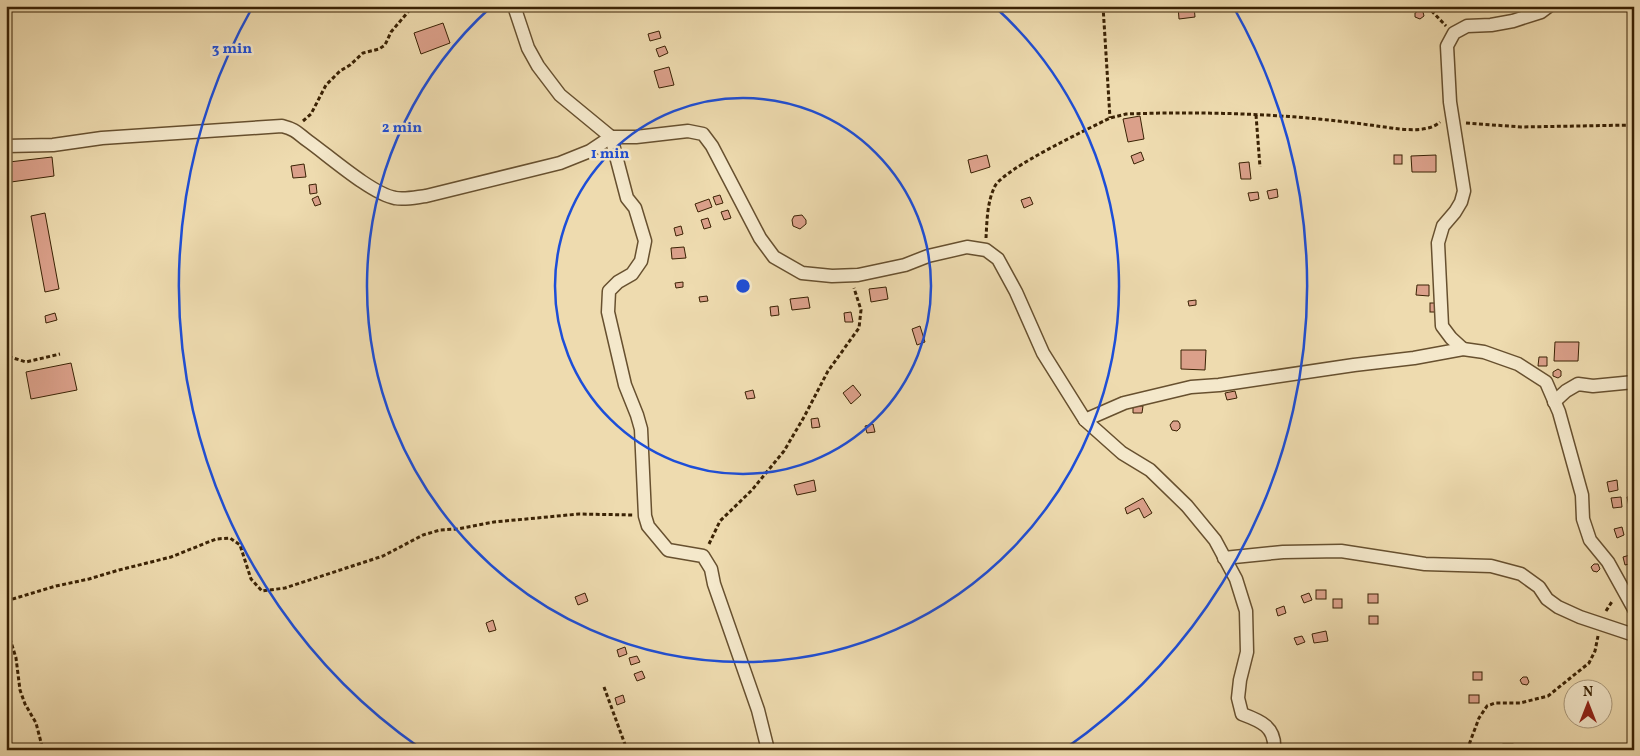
<svg xmlns="http://www.w3.org/2000/svg" width="1640" height="756" font-family="Vollkorn,serif">
<style>
.building{fill:#dba08a;stroke:#3a2204}
.lines{fill:none;stroke-linecap:round;stroke-linejoin:round}
.street-casing{stroke:#67502f;stroke-width:15}
.path{stroke:#3a2204;stroke-width:3;stroke-dasharray:4 2.5;stroke-linecap:butt}
.street{stroke:#f4e8cb;stroke-width:12}
.ring{fill:none;stroke:#1d4ed8;stroke-width:2.5}
.centre{fill:#1d4ed8;stroke:#f4e8cb;stroke-width:2.5}
.ring-label{font-size:15px;text-anchor:middle;font-weight:bold;fill:#1d4ed8;stroke:#f4e8cb;stroke-width:5;stroke-linejoin:round;paint-order:stroke}
</style>
<rect width="100%" height="100%" fill="#eedbaf"/>
<filter id="stains"><feTurbulence type="fractalNoise" baseFrequency=".004" numOctaves="4"/><feColorMatrix values="0 0 0 0 .2 0 0 0 0 .09 0 0 0 0 .02 0 0 0 .5 -.17"/></filter>
<radialGradient id="worn" r=".72"><stop offset=".6" stop-color="#630" stop-opacity="0"/><stop offset="1" stop-color="#630" stop-opacity=".3"/></radialGradient>
<g class="building">
<path d="M1178,6H1194L1195,17L1179,19Z"/>
<path d="M1420,10L1423,12L1424,16L1420,19L1415,17V13Z"/>
<path d="M443,23L450,43L421,54L414,33Z"/>
<path d="M659,31L661,38L650,41L648,34Z"/>
<path d="M665,46L668,53L659,57L656,49Z"/>
<path d="M669,67L674,85L659,88L654,71Z"/>
<path d="M1140,116L1144,139L1128,142L1123,119Z"/>
<path d="M1141,152L1144,160L1134,164L1131,156Z"/>
<path d="M987,155L990,167L971,173L968,160Z"/>
<rect x="1394" y="155" width="8" height="9"/>
<path d="M1436,155V172H1412L1411,156Z"/>
<path d="M52,157L54,176L11,182L9,162Z"/>
<path d="M1249,162L1251,179H1241L1239,163Z"/>
<path d="M304,164L306,177L293,178L291,166Z"/>
<path d="M316,184L317,193L310,194L309,185Z"/>
<path d="M1277,189L1278,197L1269,199L1267,191Z"/>
<path d="M1258,192L1259,199L1250,201L1248,193Z"/>
<path d="M720,195L723,203L716,205L713,197Z"/>
<path d="M318,196L321,204L315,206L312,199Z"/>
<path d="M1030,197L1033,204L1024,208L1021,200Z"/>
<path d="M709,199L712,207L698,212L695,204Z"/>
<path d="M728,210L731,218L724,220L721,212Z"/>
<path d="M45,213L59,289L45,292L31,216Z"/>
<path d="M802,215L806,220V224L800,229L793,226L792,220L794,216Z"/>
<path d="M708,218L711,227L704,229L701,220Z"/>
<path d="M681,226L683,234L676,236L674,228Z"/>
<path d="M684,247L686,258L672,259L671,248Z"/>
<path d="M683,282V287L676,288L675,283Z"/>
<path d="M1417,285H1429V296L1416,295Z"/>
<path d="M886,287L888,299L871,302L869,289Z"/>
<path d="M707,296L708,301L700,302L699,297Z"/>
<path d="M808,297L810,308L792,310L790,299Z"/>
<path d="M1196,300V305L1189,306L1188,301Z"/>
<rect x="1430" y="303" width="8" height="9"/>
<path d="M778,306L779,315L771,316L770,307Z"/>
<path d="M851,312L853,322H845L844,313Z"/>
<path d="M55,313L57,320L46,323L45,316Z"/>
<path d="M920,326L925,342L917,345L912,329Z"/>
<path d="M1555,342H1579L1578,361H1554Z"/>
<path d="M1181,350H1206L1205,370L1181,369Z"/>
<path d="M1539,357H1547V366H1538Z"/>
<path d="M71,363L77,390L31,399L26,372Z"/>
<path d="M1558,369L1561,371V376L1558,378L1553,376V372Z"/>
<path d="M853,385L861,395L851,404L843,393Z"/>
<path d="M753,390L755,398L747,399L745,392Z"/>
<path d="M1235,391L1237,398L1227,400L1225,393Z"/>
<path d="M1133,406H1143L1142,413H1133Z"/>
<path d="M818,418L820,427L812,428L811,419Z"/>
<path d="M1173,421H1178L1180,424V428L1177,431L1172,430L1170,425Z"/>
<path d="M873,424L875,432L867,433L865,426Z"/>
<path d="M814,480L816,491L797,495L794,485Z"/>
<path d="M1617,480L1618,490L1609,492L1607,482Z"/>
<path d="M1634,496V506L1629,507L1627,497Z"/>
<path d="M1621,497L1622,507L1613,508L1611,498Z"/>
<path d="M1143,498L1152,513L1144,518L1139,508L1127,514L1125,508Z"/>
<path d="M1622,527L1624,535L1617,538L1614,529Z"/>
<path d="M1630,555L1633,563L1625,565L1623,557Z"/>
<path d="M1594,564H1598L1600,569L1597,572L1593,571L1591,567Z"/>
<rect x="1316" y="590" width="10" height="9"/>
<path d="M585,593L588,601L578,605L575,597Z"/>
<path d="M1309,593L1312,600L1304,603L1301,596Z"/>
<rect x="1368" y="594" width="10" height="9"/>
<rect x="1333" y="599" width="9" height="9"/>
<path d="M1284,606L1286,613L1278,616L1276,609Z"/>
<rect x="1369" y="616" width="9" height="8"/>
<path d="M493,620L496,630L489,632L486,623Z"/>
<path d="M1326,631L1328,641L1314,643L1312,634Z"/>
<path d="M1302,636L1305,642L1297,645L1294,638Z"/>
<path d="M625,647L627,654L619,657L617,650Z"/>
<path d="M637,656L640,662L631,665L629,658Z"/>
<path d="M642,671L645,678L637,681L634,674Z"/>
<rect x="1473" y="672" width="9" height="8"/>
<path d="M1523,677H1527L1529,682L1527,685L1522,684L1520,680Z"/>
<path d="M623,695L625,702L617,705L615,698Z"/>
<rect x="1469" y="695" width="10" height="8"/>
<rect x="1503" y="744" width="10" height="6"/>
</g>
<g class="lines">
<defs>
<g id="street">
<path d="M514,6L528,48L538,66L560,95L611,137L627,198L635,208L645,241L641,261L632,274L618,282L609,291L608,312L625,385L637,415L641,429L645,516L648,526L668,550L703,556L711,569L714,584L758,710L768,750"/>
<path d="M6,146L53,145L102,138L282,126C297,130 297,133 308,141C329,156 372,194 395,198C405,200 417,197 426,196L560,163L590,151L611,137H636L688,131L703,134L712,146L760,238L774,257L802,273L832,276L858,275L905,265L928,256L967,247L986,250L998,259L1016,292L1043,353L1085,420L1122,453L1150,470L1187,506L1215,540L1236,579L1246,611L1247,652L1240,680L1238,698L1242,714C1261,721 1276,727 1274,750"/>
<path d="M1463,349L1451,338L1442,326L1438,243L1443,226L1455,212L1461,202L1464,191L1450,102L1447,46L1454,33L1467,26L1491,25L1513,21L1541,12L1549,6"/>
<path d="M1554,402L1566,391L1578,384L1593,386L1634,382"/>
<path d="M1085,420L1124,403L1191,387L1219,385L1354,365L1414,358L1463,349L1484,352L1518,364L1546,382L1559,412L1582,495L1583,519L1590,540L1608,562L1634,609"/>
<path d="M1224,558L1283,552L1341,551L1425,564L1491,566L1521,574L1539,587L1547,599L1558,607L1580,617L1634,635"/>
</g>
</defs>
<use href="#street" class="street-casing"/>
<g class="path">
<path d="M1103,6L1110,118"/>
<path d="M1427,6L1446,26"/>
<path d="M1256,115L1260,167"/>
<path d="M303,121L311,114L326,85L340,71L350,65L363,53L379,49L385,45L391,32L413,6"/>
<path d="M1466,123L1521,127L1634,125"/>
<path d="M986,238C987,221 987,202 995,186C1005,168 1088,129 1110,118L1126,114C1210,111 1294,114 1377,126C1394,128 1426,135 1440,122"/>
<path d="M6,350L10,357L26,362L60,354"/>
<path d="M709,544L720,521L752,490L784,451L804,417L828,371L859,328L861,310L854,288"/>
<path d="M6,601L56,586L89,579L119,570L171,557L216,539L230,538L240,545L251,579L262,591L285,588L383,556L423,535L440,530L457,529L494,522L579,514L634,515"/>
<path d="M1606,611L1613,600"/>
<path d="M6,626L16,658L20,690L25,704L36,723L43,750"/>
<path d="M604,687L627,750"/>
<path d="M1467,750L1479,718L1487,706L1495,703H1520L1548,696L1589,663L1595,651L1598,636"/>
</g>
<use href="#street" class="street"/>
</g>
<g class="ring">
<circle cx="743" cy="286" r="188"/>
<path d="M995 7A376 376 0 1 1 491 7"/>
<path d="M420 748A564 564 0 0 1 252 8M1234 8A564 564 0 0 1 1066 748"/>
</g>
<circle cx="743" cy="286" r="8" class="centre"/>
<g class="ring-label">
<text x="232" y="53">3 min</text>
<text x="402" y="132">2 min</text>
<text x="610" y="158">1 min</text>
</g>
<rect width="1640" height="756" fill="none" stroke="#eedbaf" stroke-width="25"/>
<rect x="8" y="8" width="1625" height="741" fill="none" stroke="#3a2204" stroke-width="2.5"/>
<rect x="12" y="12" width="1615" height="731" fill="none" stroke="#3a2204"/>
<g transform="translate(1588 704)"><circle r="24" fill="#f4e8cb" stroke="#aa997b"/>
<path d="M0-4L9 19L0 12L-9 19Z" fill="#8f2418"/>
<text y="-8" font-size="14" font-weight="bold" text-anchor="middle" fill="#3a2204">N</text>
</g>
<rect width="100%" height="100%" filter="url(#stains)"/>
<rect width="100%" height="100%" fill="url(#worn)"/>
</svg>
